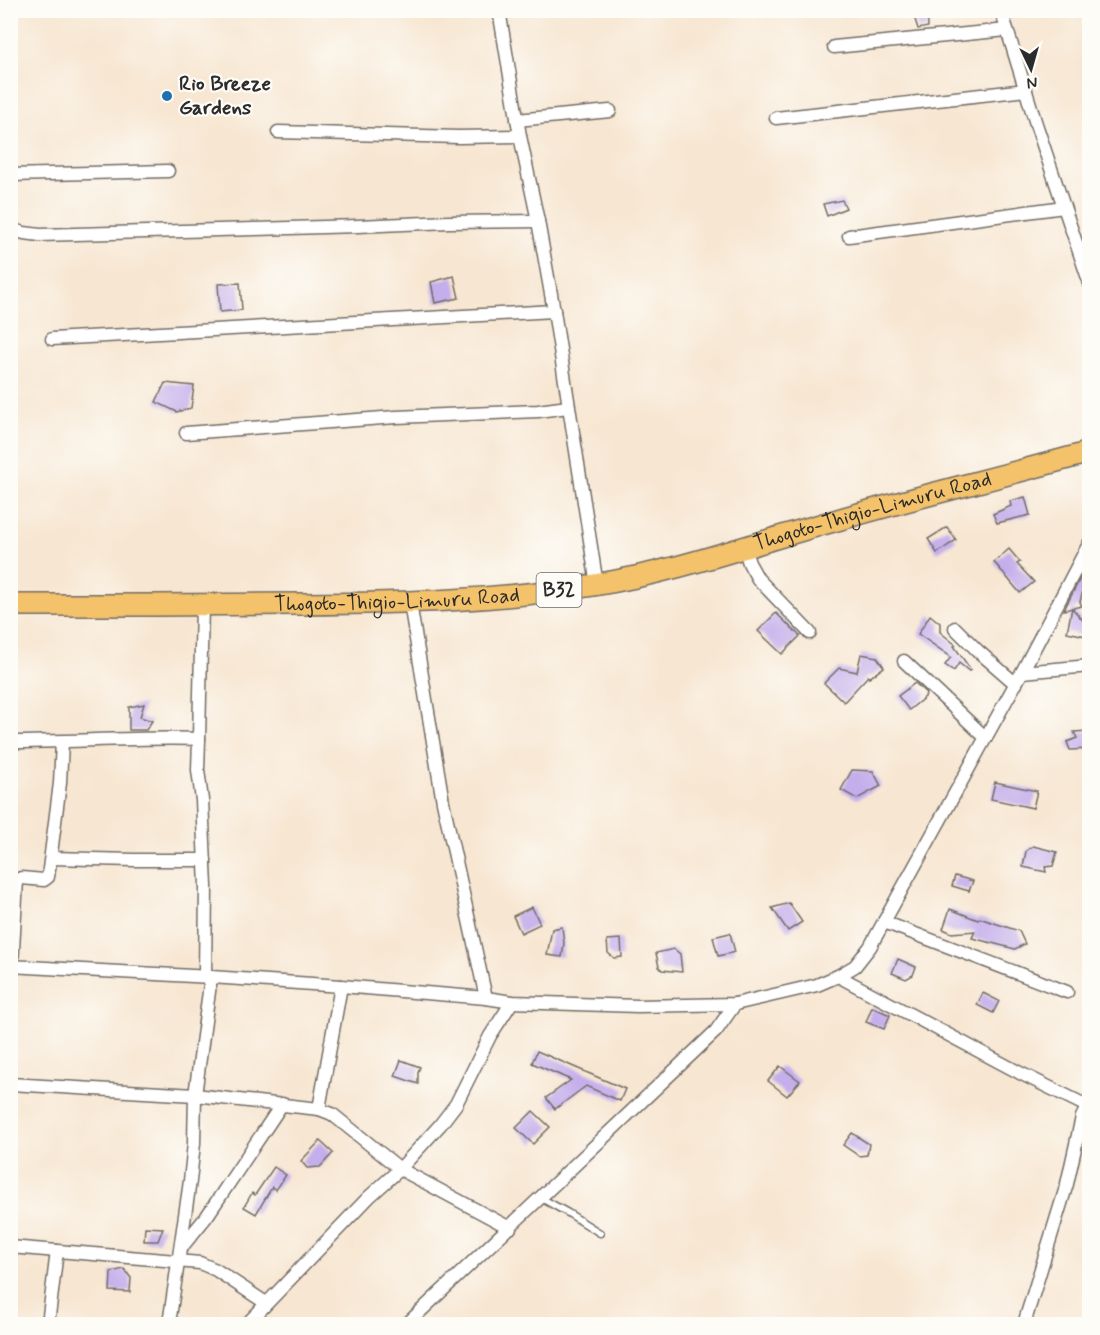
<svg xmlns="http://www.w3.org/2000/svg" width="1100" height="1335" font-family="Mynerve,sans-serif">
<style>
.building{fill:#c4aeeb}
.lines{fill:none;stroke-linecap:round;stroke-linejoin:round}
.lane-casing{stroke:#726c65;stroke-width:9}
.street-casing{stroke:#726c65;stroke-width:15}
.highway-casing{stroke:#726c65;stroke-width:24}
.lane{stroke:#fff;stroke-width:6}
.street{stroke:#fff;stroke-width:12}
.highway{stroke:#f3c26a;stroke-width:21}
.poi-dot{fill:#1f6fb2;stroke:#fdfcf7;stroke-width:2}
.labels{text-anchor:middle;dominant-baseline:central;stroke-width:4.5;stroke-linejoin:round;paint-order:stroke}
.shield{fill:#fdfcf7;stroke:#6a6a68;stroke-width:1.5}
.shield-label{font-size:20px;font-weight:bold;fill:#2b2b2b}
.poi-label{font-size:21px;font-weight:bold;fill:#2b2b2b;stroke:#fdfcf7;text-anchor:start}
.street-label{font-size:21px;fill:#2b2b2b;stroke:#fdfcf7}
</style>
<rect width="100%" height="100%" fill="#fdfcf7"/>
<filter id="ink" filterUnits="userSpaceOnUse"><feTurbulence type="fractalNoise" baseFrequency=".0167" numOctaves="2"/><feDisplacementMap in="SourceGraphic" scale="12" xChannelSelector="R" yChannelSelector="G"/><feConvolveMatrix kernelMatrix="1 2 1 2 8 2 1 2 1" color-interpolation-filters="sRGB"/></filter>
<filter id="wash" filterUnits="userSpaceOnUse"><feTurbulence type="fractalNoise" baseFrequency=".008" numOctaves="4" result="noise"/><feDisplacementMap in="SourceGraphic" scale="24" xChannelSelector="R" yChannelSelector="G"/><feGaussianBlur stdDeviation="1.35" result="paint"/><feColorMatrix in="noise" values="0 0 0 0 0 0 0 0 0 0 0 0 0 0 0 0 0 1.4 0 .05"/><feComposite in="paint" operator="in"/></filter>
<g filter="url(#wash)">
<rect width="100%" height="100%" fill="#f7e6d1"/>
<g id="blocks">
<g class="building">
<path d="M912,10H927L928,27L918,29Z"/>
<path d="M842,200L846,208L827,216L823,204Z"/>
<path d="M454,276L459,298L435,303L431,282Z"/>
<path d="M240,283L242,310L220,312L218,284Z"/>
<path d="M165,383L194,386L191,408L177,412L156,402Z"/>
<path d="M1025,497L1030,515L997,523L993,514L1011,506L1010,501Z"/>
<path d="M947,527L956,540L937,553L928,539Z"/>
<path d="M1009,549L1020,562L1017,564L1034,582L1020,593L994,562Z"/>
<path d="M1086,567L1089,569L1082,589L1083,590L1080,602L1082,606L1064,610Z"/>
<path d="M1072,608L1088,626L1086,636L1067,632Z"/>
<path d="M776,613L800,636L782,654L758,631Z"/>
<path d="M930,615L940,623V632L956,645L954,646L971,670L969,671L959,663L954,671L945,665L951,657L918,634Z"/>
<path d="M861,654L877,657L884,667L869,678L868,676L844,702L824,683L839,668L857,672Z"/>
<path d="M915,683L926,693L925,697L909,710L898,696Z"/>
<path d="M144,704L140,717L152,721L146,730H129V707Z"/>
<path d="M1089,731V749L1070,750L1067,742L1077,738L1074,732Z"/>
<path d="M852,770L873,771L881,786L857,799L841,790Z"/>
<path d="M995,782L1037,791L1033,808L991,799Z"/>
<path d="M1033,846L1057,852L1053,866L1045,867L1046,872L1023,867L1026,851Z"/>
<path d="M955,876L973,881L969,891L952,886Z"/>
<path d="M789,903L802,922L788,931L772,908Z"/>
<path d="M532,907L540,924L521,933L513,916Z"/>
<path d="M950,909L978,920L979,918L1019,931L1025,944L1015,949L972,938L975,931L952,933L943,929Z"/>
<path d="M562,927L564,943L562,957L547,955L552,929Z"/>
<path d="M730,933L735,952L718,956L713,937Z"/>
<path d="M621,939L622,957L614,958L608,953L607,940Z"/>
<path d="M674,949L680,954L682,972L662,970L659,967L656,953Z"/>
<path d="M898,959L916,967L913,975L906,979L892,973Z"/>
<path d="M983,993L999,1001L993,1013L977,1005Z"/>
<path d="M872,1007L890,1015L884,1029L866,1022Z"/>
<path d="M537,1051L625,1089L620,1101L586,1086L555,1109L546,1098L571,1080L532,1063Z"/>
<path d="M401,1060L420,1067L418,1072V1084L395,1076Z"/>
<path d="M780,1066L800,1081L787,1096L768,1081Z"/>
<path d="M533,1111L550,1127L533,1144L516,1128Z"/>
<path d="M852,1133L869,1144L867,1155L859,1156L843,1145Z"/>
<path d="M320,1141L333,1153L320,1167L307,1168L301,1161Z"/>
<path d="M274,1167L286,1175L276,1190L272,1187L256,1214L244,1207L252,1193L255,1195Z"/>
<path d="M145,1227L163,1228L158,1241H144Z"/>
<path d="M124,1269L131,1278L130,1292L110,1291L111,1272Z"/>
</g>
</g>
</g>
<g filter="url(#ink)">
<use href="#blocks" fill-opacity="0" stroke="#726c65" stroke-width="1.5"/>
<g class="lines">
<defs>
<path id="lane" d="M541,1198L568,1213L600,1233"/>
<g id="street">
<path d="M499,10L520,136L538,221L554,311L597,585"/>
<path d="M1001,10L1036,124L1090,284"/>
<path d="M834,47L1007,30"/>
<path d="M776,118L1026,90"/>
<path d="M517,120L610,111"/>
<path d="M278,132L459,137L520,136"/>
<path d="M10,175L168,171"/>
<path d="M10,229L24,233L40,235L358,226L449,222L538,221"/>
<path d="M849,236L1064,207"/>
<path d="M52,339L554,311"/>
<path d="M186,433L396,417L538,411L568,407"/>
<path d="M744,547L749,563L758,579L810,633"/>
<path d="M410,603L443,802L486,998"/>
<path d="M955,628L978,651L1016,684"/>
<path d="M904,661L986,738"/>
<path d="M1022,672L1090,666"/>
<path d="M199,739L198,770L202,800L206,886L205,976"/>
<path d="M10,742C74,742 136,737 199,739L202,605"/>
<path d="M51,858L134,860H205"/>
<path d="M884,922L1067,992"/>
<path d="M10,966L211,977L341,986L486,998L512,1002L638,1006L735,1004L817,985L838,976L855,966L870,947L1022,672L1090,542"/>
<path d="M12,966L17,880L21,878L44,880L48,877L60,783L62,742"/>
<path d="M838,976L1020,1073L1087,1106"/>
<path d="M10,1084L195,1095L319,1109L332,1114L400,1169L510,1228"/>
<path d="M319,1109L341,986"/>
<path d="M10,1247L200,1263L216,1270L266,1303"/>
<path d="M181,1248L207,1216L282,1104"/>
<path d="M48,1324L57,1251"/>
<path d="M169,1324L190,1181L194,1143L195,1095L211,977"/>
<path d="M247,1324L369,1197L400,1169L440,1125L456,1104L490,1036L512,1002"/>
<path d="M407,1324L697,1049L716,1031L735,1004"/>
<path d="M1024,1324L1067,1184L1082,1117L1090,1101"/>
</g>
<g id="highway">
<path id="s1" d="M10,605C108,605 205,605 303,604C402,603 496,601 594,585C676,572 754,543 834,521C919,496 1005,476 1090,452"/>
</g>
</defs>
<use href="#lane" class="lane-casing"/>
<use href="#street" class="street-casing"/>
<use href="#highway" class="highway-casing"/>
<use href="#lane" class="lane"/>
<use href="#street" class="street"/>
<use href="#highway" class="highway"/>
</g>
</g>
<circle class="poi-dot" cx="167" cy="96" r="6"/>
<g class="labels">
<rect class="shield" x="536.5" y="573" width="45" height="34" rx="4.5"/>
<g class="shield-label">
<text x="559" y="590">B32</text>
</g>
<g class="poi-label">
<text x="179" y="84">Rio Breeze<tspan x="179" dy="24">Gardens</tspan></text>
</g>
<g class="street-label">
<text stroke="none"><textPath href="#s1" startOffset="873">Thogoto-Thigio-Limuru Road</textPath></text>
<text stroke="none"><textPath href="#s1" startOffset="387">Thogoto-Thigio-Limuru Road</textPath></text>
</g>
</g>
<rect width="1100" height="1335" fill="none" stroke="#fdfcf7" stroke-width="36"/>
<g transform="translate(1031 69) rotate(175)" stroke="#fdfcf7" stroke-width="4.5" paint-order="stroke">
<path d="M0-4.5L10 22L0 15L-10 22Z" fill="#2b2b2b"/>
<text y="-9" font-size="16" font-weight="bold" text-anchor="middle" fill="#2b2b2b">N</text>
</g>
</svg>
